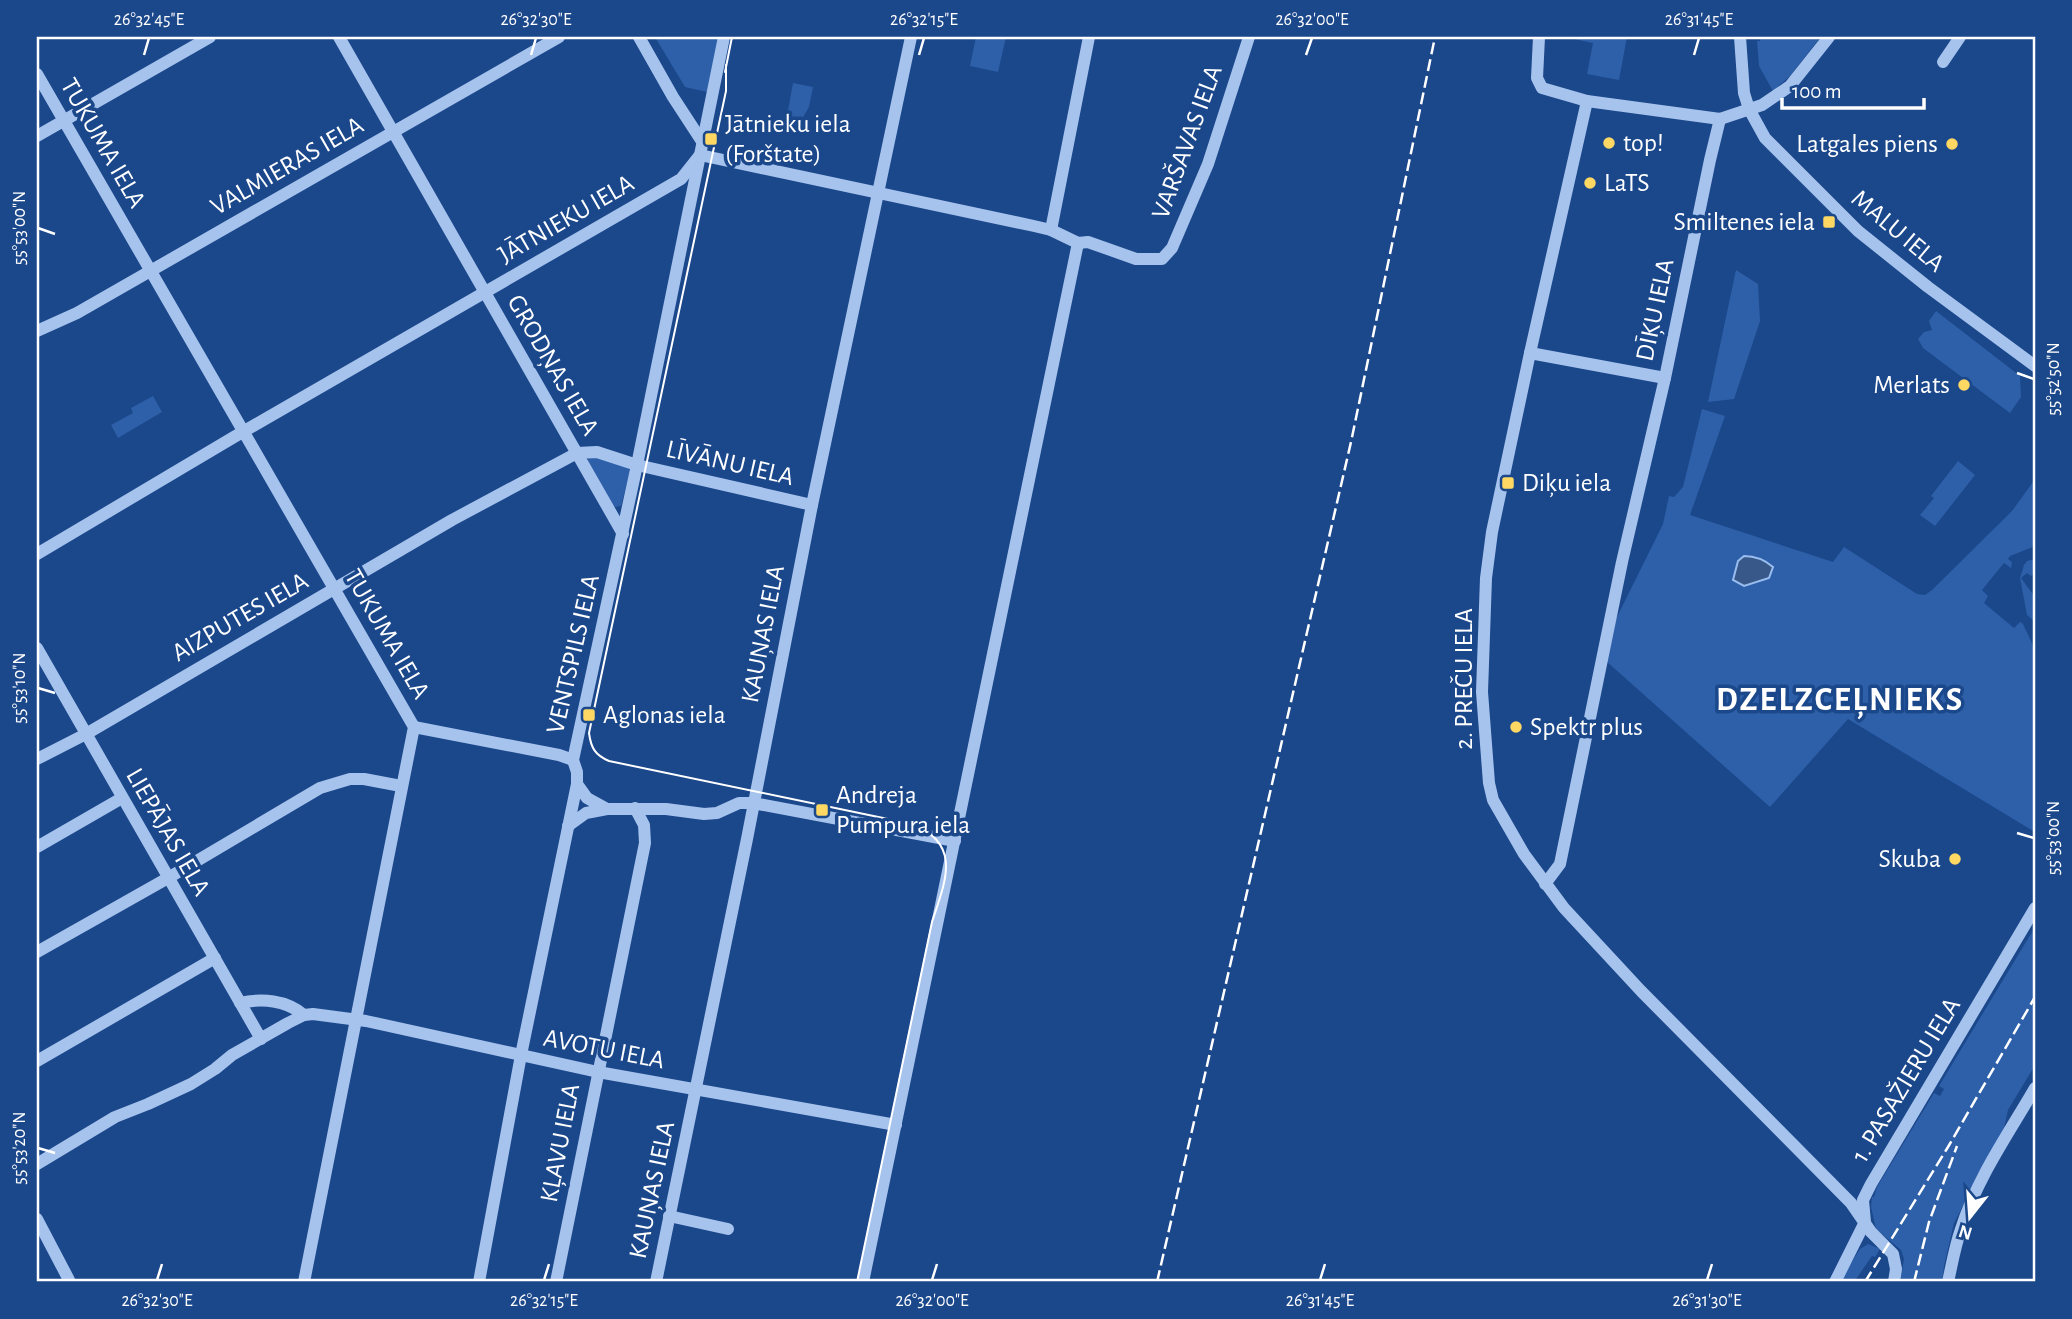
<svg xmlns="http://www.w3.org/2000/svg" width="2072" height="1319" font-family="'Alegreya Sans',sans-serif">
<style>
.green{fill:#2e60a9}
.water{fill:#38588a;stroke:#99bdef;stroke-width:2}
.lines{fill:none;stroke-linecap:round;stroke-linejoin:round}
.minor{stroke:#a6c3ed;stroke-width:12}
.tram{stroke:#fff;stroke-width:2}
.rail{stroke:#fff;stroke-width:2.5;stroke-dasharray:12 5;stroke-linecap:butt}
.ticks{fill:none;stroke:#fff;stroke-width:2.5}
.poi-dot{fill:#fed863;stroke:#1b478b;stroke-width:2.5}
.labels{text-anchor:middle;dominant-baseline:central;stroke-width:7;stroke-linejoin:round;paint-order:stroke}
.poi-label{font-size:26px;fill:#fff;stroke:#1b478b;text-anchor:start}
.street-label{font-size:26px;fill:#fff;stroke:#1b478b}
.district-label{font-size:33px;font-weight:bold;letter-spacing:2px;fill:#fff;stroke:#1b478b}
.neatline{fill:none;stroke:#fff;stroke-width:2.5}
.ticks-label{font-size:18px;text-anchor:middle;fill:#fff}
</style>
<rect width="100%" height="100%" fill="#1b478b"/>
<g class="green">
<path d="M655,37H719L707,92L685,87Z"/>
<path d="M976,37H1006L998,72L970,66Z"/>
<path d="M1564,37H1627L1619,80L1587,74L1593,43Z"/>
<path d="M1760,37H1816L1819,39L1790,76L1773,91L1759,66L1757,41H1760Z"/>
<path d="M793,83L813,87L809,107L802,119L787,116Z"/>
<path d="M1736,270L1758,284L1760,321L1734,399L1708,402Z"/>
<path d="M1936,311L2020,376L2021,397L2010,413L1923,348L1918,339L1924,332L1932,330L1929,321Z"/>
<path d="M153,396L162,412L118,438L111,425L133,413L131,408Z"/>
<path d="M1702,409L1725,416L1690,515L1833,562L1844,547L1917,594L1925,595L1932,590L2012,511L2035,479V546L2010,556L2008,559L2012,562L2011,568L2004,563L1982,590L1988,596L1984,603L2014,628L2020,622L2023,624L2035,650V832L1848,719L1770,807L1606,661L1615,621L1663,524L1669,496L1674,497L1683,487Z"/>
<path d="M592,456L628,467L630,471L621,506L615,507L611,504L587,462L589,457Z"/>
<path d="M1958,461L1975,475L1935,526L1920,515L1934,498L1931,496Z"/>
<path d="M2035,559V573L2031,576L2027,573L2021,578L2035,597V622L2027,615L2020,578L2024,565L2027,561Z"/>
<path d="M2035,927V1065L2008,1110L2004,1128L1954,1223L1944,1266L1942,1282H1900L1904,1259L1901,1250L1876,1229L1871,1207L1872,1197H1874L1877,1187L1934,1093L1940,1096L1944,1089L1939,1086Z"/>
<path d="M1868,1244L1880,1249L1875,1257L1872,1256L1854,1282H1839L1860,1249Z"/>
</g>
<path class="water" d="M1744,556C1755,556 1765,560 1773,567L1769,578L1744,586L1733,580L1738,561Z"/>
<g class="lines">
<g class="minor">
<path d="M339,37L623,534"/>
<path d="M639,37L673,97L703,143"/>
<path d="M1539,37L1537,78L1542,88L1587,101L1720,119L1762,105L1790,86L1829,37"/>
<path d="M1740,37L1744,93L1749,109L1765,138L1858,231L1928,287L2035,366"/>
<path d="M1943,62L1960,37"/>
<path d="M37,74L414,727L304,1282"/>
<path d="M1587,101L1530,353L1492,532L1486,578L1482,692L1489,783L1493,800L1524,854L1564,908L1641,991L1851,1203L1871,1232L1893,1254L1896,1269L1894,1282"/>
<path d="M37,136L210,37"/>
<path d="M1051,230L1089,37"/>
<path d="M37,331L77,313L559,37"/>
<path d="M1530,353L1665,378"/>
<path d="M37,554L234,437L681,179L700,155L1034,226L1051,230L1078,243L1088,242L1136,259H1162L1172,248L1208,164L1249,37"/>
<path d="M37,648L261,1039"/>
<path d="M414,727L559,755L573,760"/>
<path d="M37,759L86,734L452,520L577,453L597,452L637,465L812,505"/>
<path d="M577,784L587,798L607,809"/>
<path d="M568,826L586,813L607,809H666L704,814L717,813L739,803H753L955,841"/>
<path d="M37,847L122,798"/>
<path d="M1545,884L1560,864L1622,562L1665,378L1710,160L1720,119"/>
<path d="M37,952L168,878L320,788L350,779H364L401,786"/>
<path d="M240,1003C262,998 286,1000 304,1015"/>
<path d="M37,1061L215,958"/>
<path d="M37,1164L115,1117L148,1104L191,1084L215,1069L232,1055L288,1023L304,1015L313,1014L366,1021L598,1072L896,1125"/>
<path d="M669,1216L728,1229"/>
<path d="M37,1219L69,1280"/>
<path d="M479,1282L521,1055L577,784V772L573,760L637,465L724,37"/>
<path d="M556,1282L645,843L644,825L635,808"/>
<path d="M656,1282L747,839L812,505L911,37"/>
<path d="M863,1282L1078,243"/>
<path d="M1835,1282L1865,1222L1863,1200L1871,1184L2035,908"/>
<path d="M1948,1282C1952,1264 1955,1246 1961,1229C1977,1178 2009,1133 2035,1088"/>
</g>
<g class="tram">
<path d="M726,65V91L589,733C591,748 595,755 609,761L912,824C963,844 945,882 932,922L857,1282"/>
<path d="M725,72L732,37"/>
</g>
<g class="rail">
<path d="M1157,1282L1351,442L1435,37"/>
<path d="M1865,1282L1948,1147L2035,997"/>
<path d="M1914,1282L1929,1222L1957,1146"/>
</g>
</g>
<path class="ticks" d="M144,55L149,38M531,55L536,38M919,55L924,38M1306,55L1312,38M1694,55L1699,38M38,228L55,234M2017,373L2034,379M38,688L55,693M2017,833L2034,838M38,1148L55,1153M157,1280L162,1264M544,1280L549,1264M932,1280L937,1264M1320,1280L1325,1264M1707,1280L1712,1264"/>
<g class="poi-dot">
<rect x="704" y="132" width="14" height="14" rx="3.5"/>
<circle cx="1609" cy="143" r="7"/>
<circle cx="1952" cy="144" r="7"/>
<circle cx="1590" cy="183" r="7"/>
<rect x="1822" y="215" width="14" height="14" rx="3.5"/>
<circle cx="1964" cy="385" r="7"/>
<rect x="1501" y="476" width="14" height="14" rx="3.5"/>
<rect x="582" y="708" width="14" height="14" rx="3.5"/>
<circle cx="1516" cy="727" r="7"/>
<rect x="815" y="803" width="14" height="14" rx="3.5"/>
<circle cx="1955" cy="859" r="7"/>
</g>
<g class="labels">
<g class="poi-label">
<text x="725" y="124">Jātnieku iela<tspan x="725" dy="30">(Forštate)</tspan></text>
<text x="1623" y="143">top!</text>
<text x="1938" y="144" text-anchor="end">Latgales piens</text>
<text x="1604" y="183">LaTS</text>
<text x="1815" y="222" text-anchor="end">Smiltenes iela</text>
<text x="1950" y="385" text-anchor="end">Merlats</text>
<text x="1522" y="483">Diķu iela</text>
<text x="603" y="715">Aglonas iela</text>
<text x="1530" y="727">Spektr plus</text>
<text x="836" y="795">Andreja<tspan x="836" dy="30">Pumpura iela</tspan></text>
<text x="1941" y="859" text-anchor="end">Skuba</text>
</g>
<g class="street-label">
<text transform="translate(1187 142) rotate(-70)">VARŠAVAS IELA</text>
<text transform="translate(103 143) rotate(60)">TUKUMA IELA</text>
<text transform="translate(287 166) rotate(-30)">VALMIERAS IELA</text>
<text transform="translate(566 219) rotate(-30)">JĀTNIEKU IELA</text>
<text transform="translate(1898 231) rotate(40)">MALU IELA</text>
<text transform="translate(1655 310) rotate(-78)">DĪĶU IELA</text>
<text transform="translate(553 365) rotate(60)">GRODŅAS IELA</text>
<text transform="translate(730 463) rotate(13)">LĪVĀNU IELA</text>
<text transform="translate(240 617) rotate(-30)">AIZPUTES IELA</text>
<text transform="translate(387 634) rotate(60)">TUKUMA IELA</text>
<text transform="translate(763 634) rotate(-79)">KAUŅAS IELA</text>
<text transform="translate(573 654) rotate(-77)">VENTSPILS IELA</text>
<text transform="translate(1464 679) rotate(-90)">2. PREČU IELA</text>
<text transform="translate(168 832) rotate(60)">LIEPĀJAS IELA</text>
<text transform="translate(604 1049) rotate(11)">AVOTU IELA</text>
<text transform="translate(1906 1080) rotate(-59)">1. PASAŽIERU IELA</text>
<text transform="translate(560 1143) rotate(-79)">KĻAVU IELA</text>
<text transform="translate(652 1190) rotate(-78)">KAUŅAS IELA</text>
</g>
<g class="district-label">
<text x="1840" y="700">DZELZCEĻNIEKS</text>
</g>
</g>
<rect width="2072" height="1319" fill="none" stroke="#1b478b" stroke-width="77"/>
<g transform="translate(1970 1217) rotate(197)" stroke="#1b478b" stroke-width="5" paint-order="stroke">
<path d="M0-5L12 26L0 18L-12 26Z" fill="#ffffff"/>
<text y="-10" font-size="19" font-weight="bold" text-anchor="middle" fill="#ffffff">N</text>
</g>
<path d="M1782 98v10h142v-10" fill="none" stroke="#ffffff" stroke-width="3.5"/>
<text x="1792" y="98" font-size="21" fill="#ffffff" stroke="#1b478b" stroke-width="5" paint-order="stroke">100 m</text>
<rect x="38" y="38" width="1996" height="1242" class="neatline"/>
<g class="ticks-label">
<text x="149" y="25">26°32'45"E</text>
<text x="536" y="25">26°32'30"E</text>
<text x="924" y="25">26°32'15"E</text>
<text x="1312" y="25">26°32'00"E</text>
<text x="1699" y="25">26°31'45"E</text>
<text transform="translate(19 228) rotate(-90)" y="6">55°53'00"N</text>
<text transform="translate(2053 379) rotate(-90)" y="6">55°52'50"N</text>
<text transform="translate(19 688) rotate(-90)" y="6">55°53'10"N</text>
<text transform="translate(2053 838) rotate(-90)" y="6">55°53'00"N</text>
<text transform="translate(19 1148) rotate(-90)" y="6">55°53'20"N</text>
<text x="157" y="1306">26°32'30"E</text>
<text x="544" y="1306">26°32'15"E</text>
<text x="932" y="1306">26°32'00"E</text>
<text x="1320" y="1306">26°31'45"E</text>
<text x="1707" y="1306">26°31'30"E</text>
</g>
</svg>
